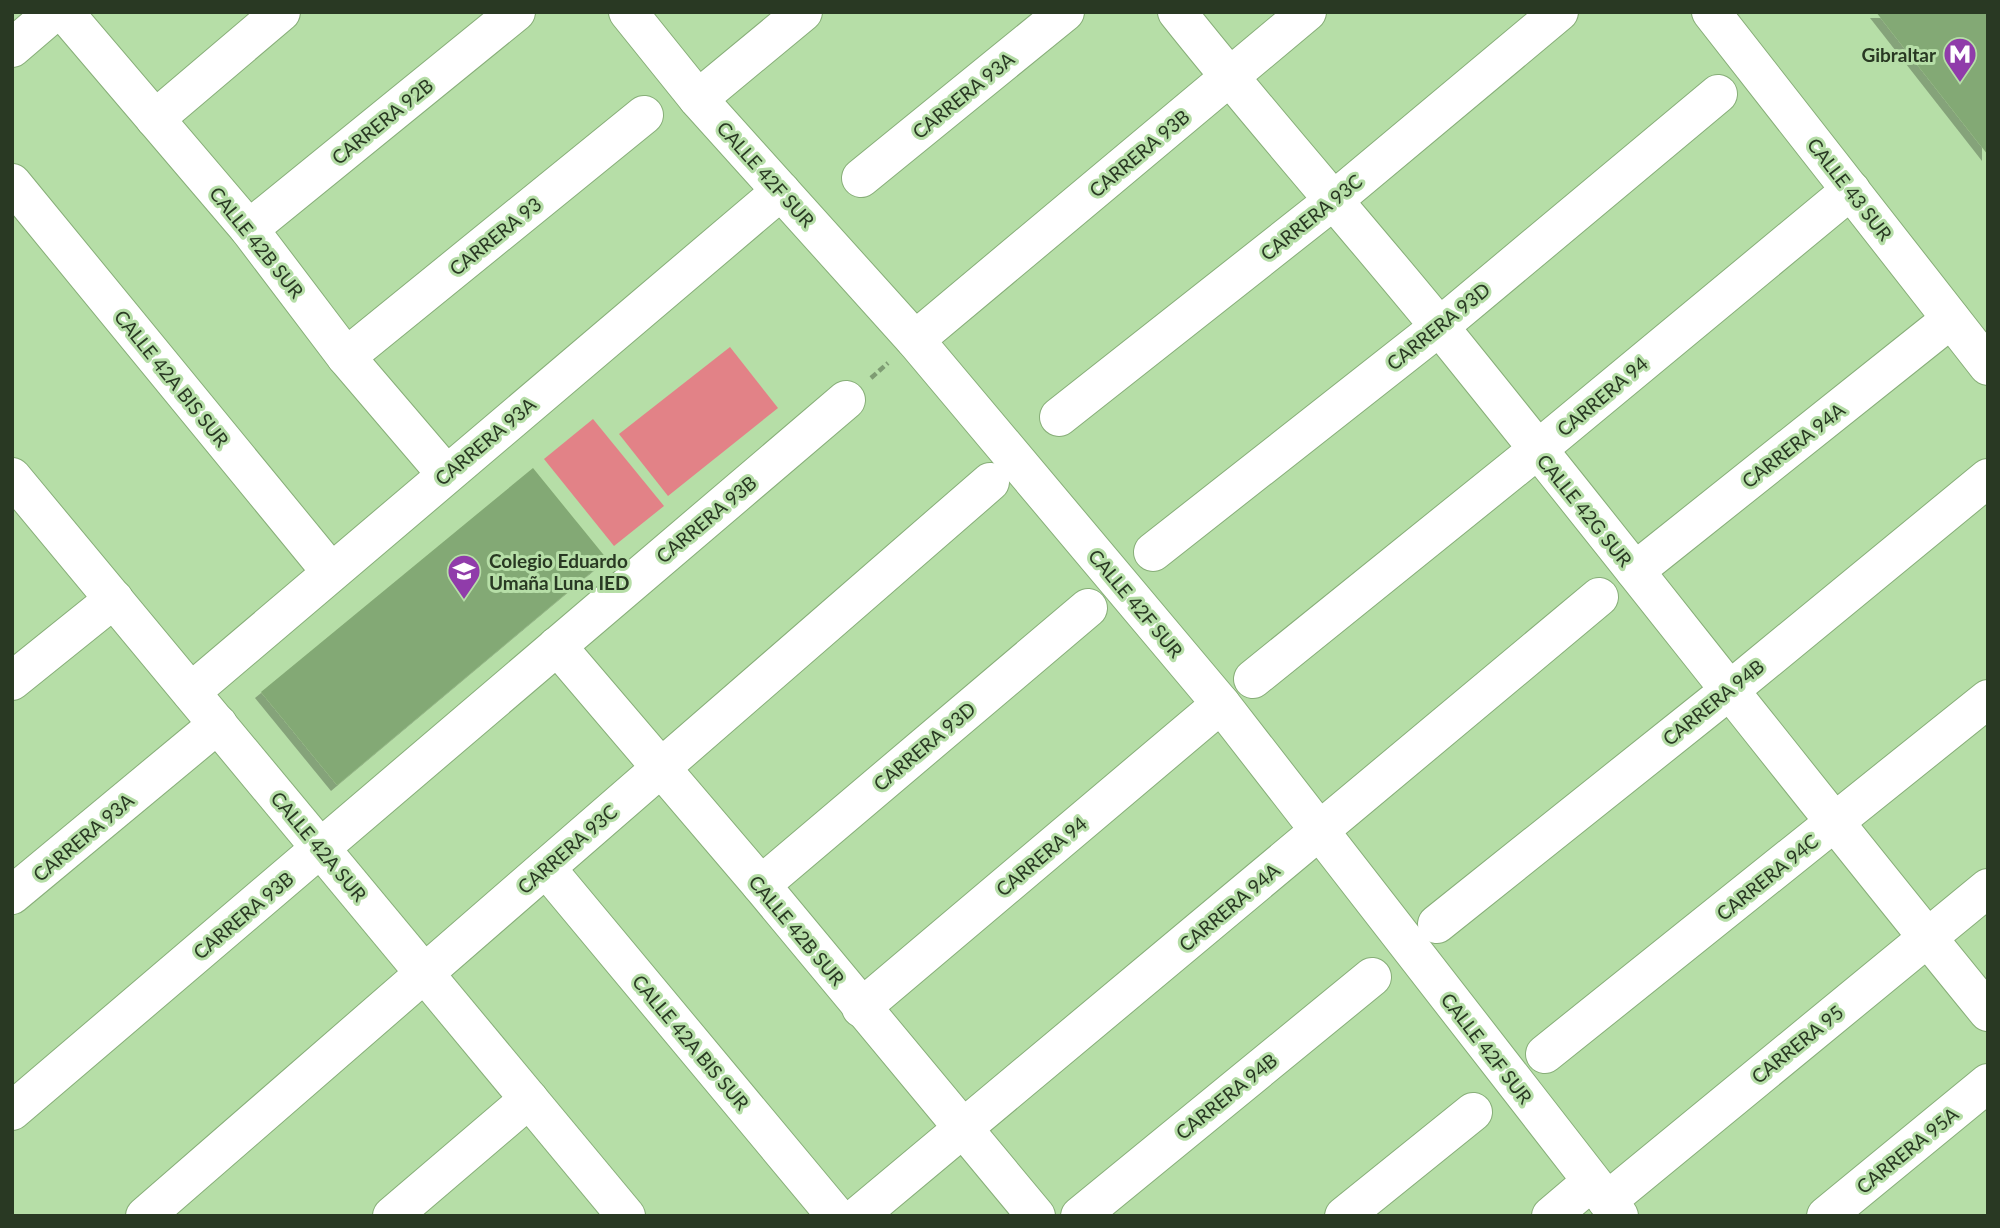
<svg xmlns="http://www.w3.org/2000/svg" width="2000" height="1228" font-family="Lato,sans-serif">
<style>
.green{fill:#e28287}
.building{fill:#83a974;filter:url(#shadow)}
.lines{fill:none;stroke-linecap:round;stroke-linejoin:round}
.minor-casing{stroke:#87ae78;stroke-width:40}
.path{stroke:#7e9c73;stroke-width:4.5;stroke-dasharray:7 3.5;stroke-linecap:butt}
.minor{stroke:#fff;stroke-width:38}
.labels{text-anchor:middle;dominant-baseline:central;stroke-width:6;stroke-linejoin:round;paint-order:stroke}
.poi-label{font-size:19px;font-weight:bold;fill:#293923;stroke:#b6dea7;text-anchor:end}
.street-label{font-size:19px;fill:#293923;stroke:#b6dea7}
</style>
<defs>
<filter id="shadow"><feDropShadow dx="-6" dy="6" stdDeviation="0" flood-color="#0004"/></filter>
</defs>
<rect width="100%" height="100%" fill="#b6dea7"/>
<g class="green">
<path d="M730,347L778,408L668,496L619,434Z"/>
<path d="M593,419L664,506L614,546L544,459Z"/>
</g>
<g class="building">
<path d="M1876,12H1988V155Z"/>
<path d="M533,468L607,559L337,785L261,692Z"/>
</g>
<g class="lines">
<defs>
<g id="minor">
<path d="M64,12L249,229L346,357L446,474"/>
<path d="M628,12L698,99L915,340L1221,704L1619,1216"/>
<path d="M1177,12C1262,119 1352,220 1438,325C1623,553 1802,785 1988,1012"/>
<path d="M1711,12L1988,366"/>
<path d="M12,48L54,12"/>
<path d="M698,99L803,12"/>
<path d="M155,119L281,12"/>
<path d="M861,178L1065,12"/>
<path d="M12,183L331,572"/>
<path d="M249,229L516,12"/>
<path d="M915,340L1307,12"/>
<path d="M346,357L644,115"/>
<path d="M1059,417L1334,200L1559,12"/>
<path d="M12,477L626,1216"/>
<path d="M1153,552L1439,327L1718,94"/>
<path d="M1635,571L1951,319"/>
<path d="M557,646L761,885L1036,1216"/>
<path d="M1253,679L1537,450L1851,190"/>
<path d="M12,681L114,599"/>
<path d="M191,692L781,191"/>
<path d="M546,868L836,1216"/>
<path d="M761,885L1088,608"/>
<path d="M12,895L218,724"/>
<path d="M1437,924L1730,690L1988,478"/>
<path d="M861,1008L1221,704"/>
<path d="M1545,1054L1988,699"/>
<path d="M12,1111L846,400"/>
<path d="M1607,1201L1988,888"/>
<path d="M145,1216L990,482"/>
<path d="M392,1216L529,1099"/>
<path d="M858,1216L1599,597"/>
<path d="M1080,1216L1372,977"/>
<path d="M1344,1216L1473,1112"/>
<path d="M1551,1216L1591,1182"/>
<path d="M1826,1216L1988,1083"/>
</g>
</defs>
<use href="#minor" class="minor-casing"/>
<path class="path" d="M871,378L888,363"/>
<use href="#minor" class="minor"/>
</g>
<defs>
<symbol id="metro-pin" viewBox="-11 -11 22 30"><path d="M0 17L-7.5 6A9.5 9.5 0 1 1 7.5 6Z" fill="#903caa" stroke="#b6dea7"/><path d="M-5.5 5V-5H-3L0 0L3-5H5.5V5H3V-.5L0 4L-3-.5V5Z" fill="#fff"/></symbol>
<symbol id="school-pin" viewBox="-11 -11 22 30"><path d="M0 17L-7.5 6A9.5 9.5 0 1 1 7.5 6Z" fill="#903caa" stroke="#b6dea7"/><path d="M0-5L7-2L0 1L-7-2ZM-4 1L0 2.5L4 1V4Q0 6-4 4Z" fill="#fff"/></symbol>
</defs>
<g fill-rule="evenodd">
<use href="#metro-pin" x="1941" y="35" width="38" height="52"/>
<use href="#school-pin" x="445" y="552" width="38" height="52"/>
</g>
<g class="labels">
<g class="poi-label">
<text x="1936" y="54">Gibraltar</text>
<text x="489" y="560" text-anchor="start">Colegio Eduardo<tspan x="489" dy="22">Umaña Luna IED</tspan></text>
</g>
<g class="street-label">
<text transform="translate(963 95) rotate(-39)">CARRERA 93A</text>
<text transform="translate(382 121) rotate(-39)">CARRERA 92B</text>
<text transform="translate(1139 153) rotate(-40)">CARRERA 93B</text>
<text transform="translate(766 174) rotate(48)">CALLE 42F SUR</text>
<text transform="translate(1850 189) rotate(52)">CALLE 43 SUR</text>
<text transform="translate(1311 217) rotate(-39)">CARRERA 93C</text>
<text transform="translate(495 236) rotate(-39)">CARRERA 93</text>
<text transform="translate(257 242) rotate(51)">CALLE 42B SUR</text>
<text transform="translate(1438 326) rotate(-39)">CARRERA 93D</text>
<text transform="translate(172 378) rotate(51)">CALLE 42A BIS SUR</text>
<text transform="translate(1602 396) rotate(-40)">CARRERA 94</text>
<text transform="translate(485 441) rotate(-40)">CARRERA 93A</text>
<text transform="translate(1793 445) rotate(-38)">CARRERA 94A</text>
<text transform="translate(1585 510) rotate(51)">CALLE 42G SUR</text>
<text transform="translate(706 519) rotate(-40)">CARRERA 93B</text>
<text transform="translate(1136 603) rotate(50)">CALLE 42F SUR</text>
<text transform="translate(1713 702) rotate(-39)">CARRERA 94B</text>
<text transform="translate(924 746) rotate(-40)">CARRERA 93D</text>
<text transform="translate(83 837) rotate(-40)">CARRERA 93A</text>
<text transform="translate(319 846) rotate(50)">CALLE 42A SUR</text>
<text transform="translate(567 849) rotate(-41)">CARRERA 93C</text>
<text transform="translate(1041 856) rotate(-40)">CARRERA 94</text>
<text transform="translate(1767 877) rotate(-39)">CARRERA 94C</text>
<text transform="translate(1229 907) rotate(-40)">CARRERA 94A</text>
<text transform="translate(243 915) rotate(-40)">CARRERA 93B</text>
<text transform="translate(797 930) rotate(50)">CALLE 42B SUR</text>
<text transform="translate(691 1042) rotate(50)">CALLE 42A BIS SUR</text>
<text transform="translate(1797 1044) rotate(-39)">CARRERA 95</text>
<text transform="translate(1487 1048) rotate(52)">CALLE 42F SUR</text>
<text transform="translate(1226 1096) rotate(-39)">CARRERA 94B</text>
<text transform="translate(1907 1150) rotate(-39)">CARRERA 95A</text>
</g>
</g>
<rect width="2000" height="1228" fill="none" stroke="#293923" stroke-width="28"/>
</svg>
